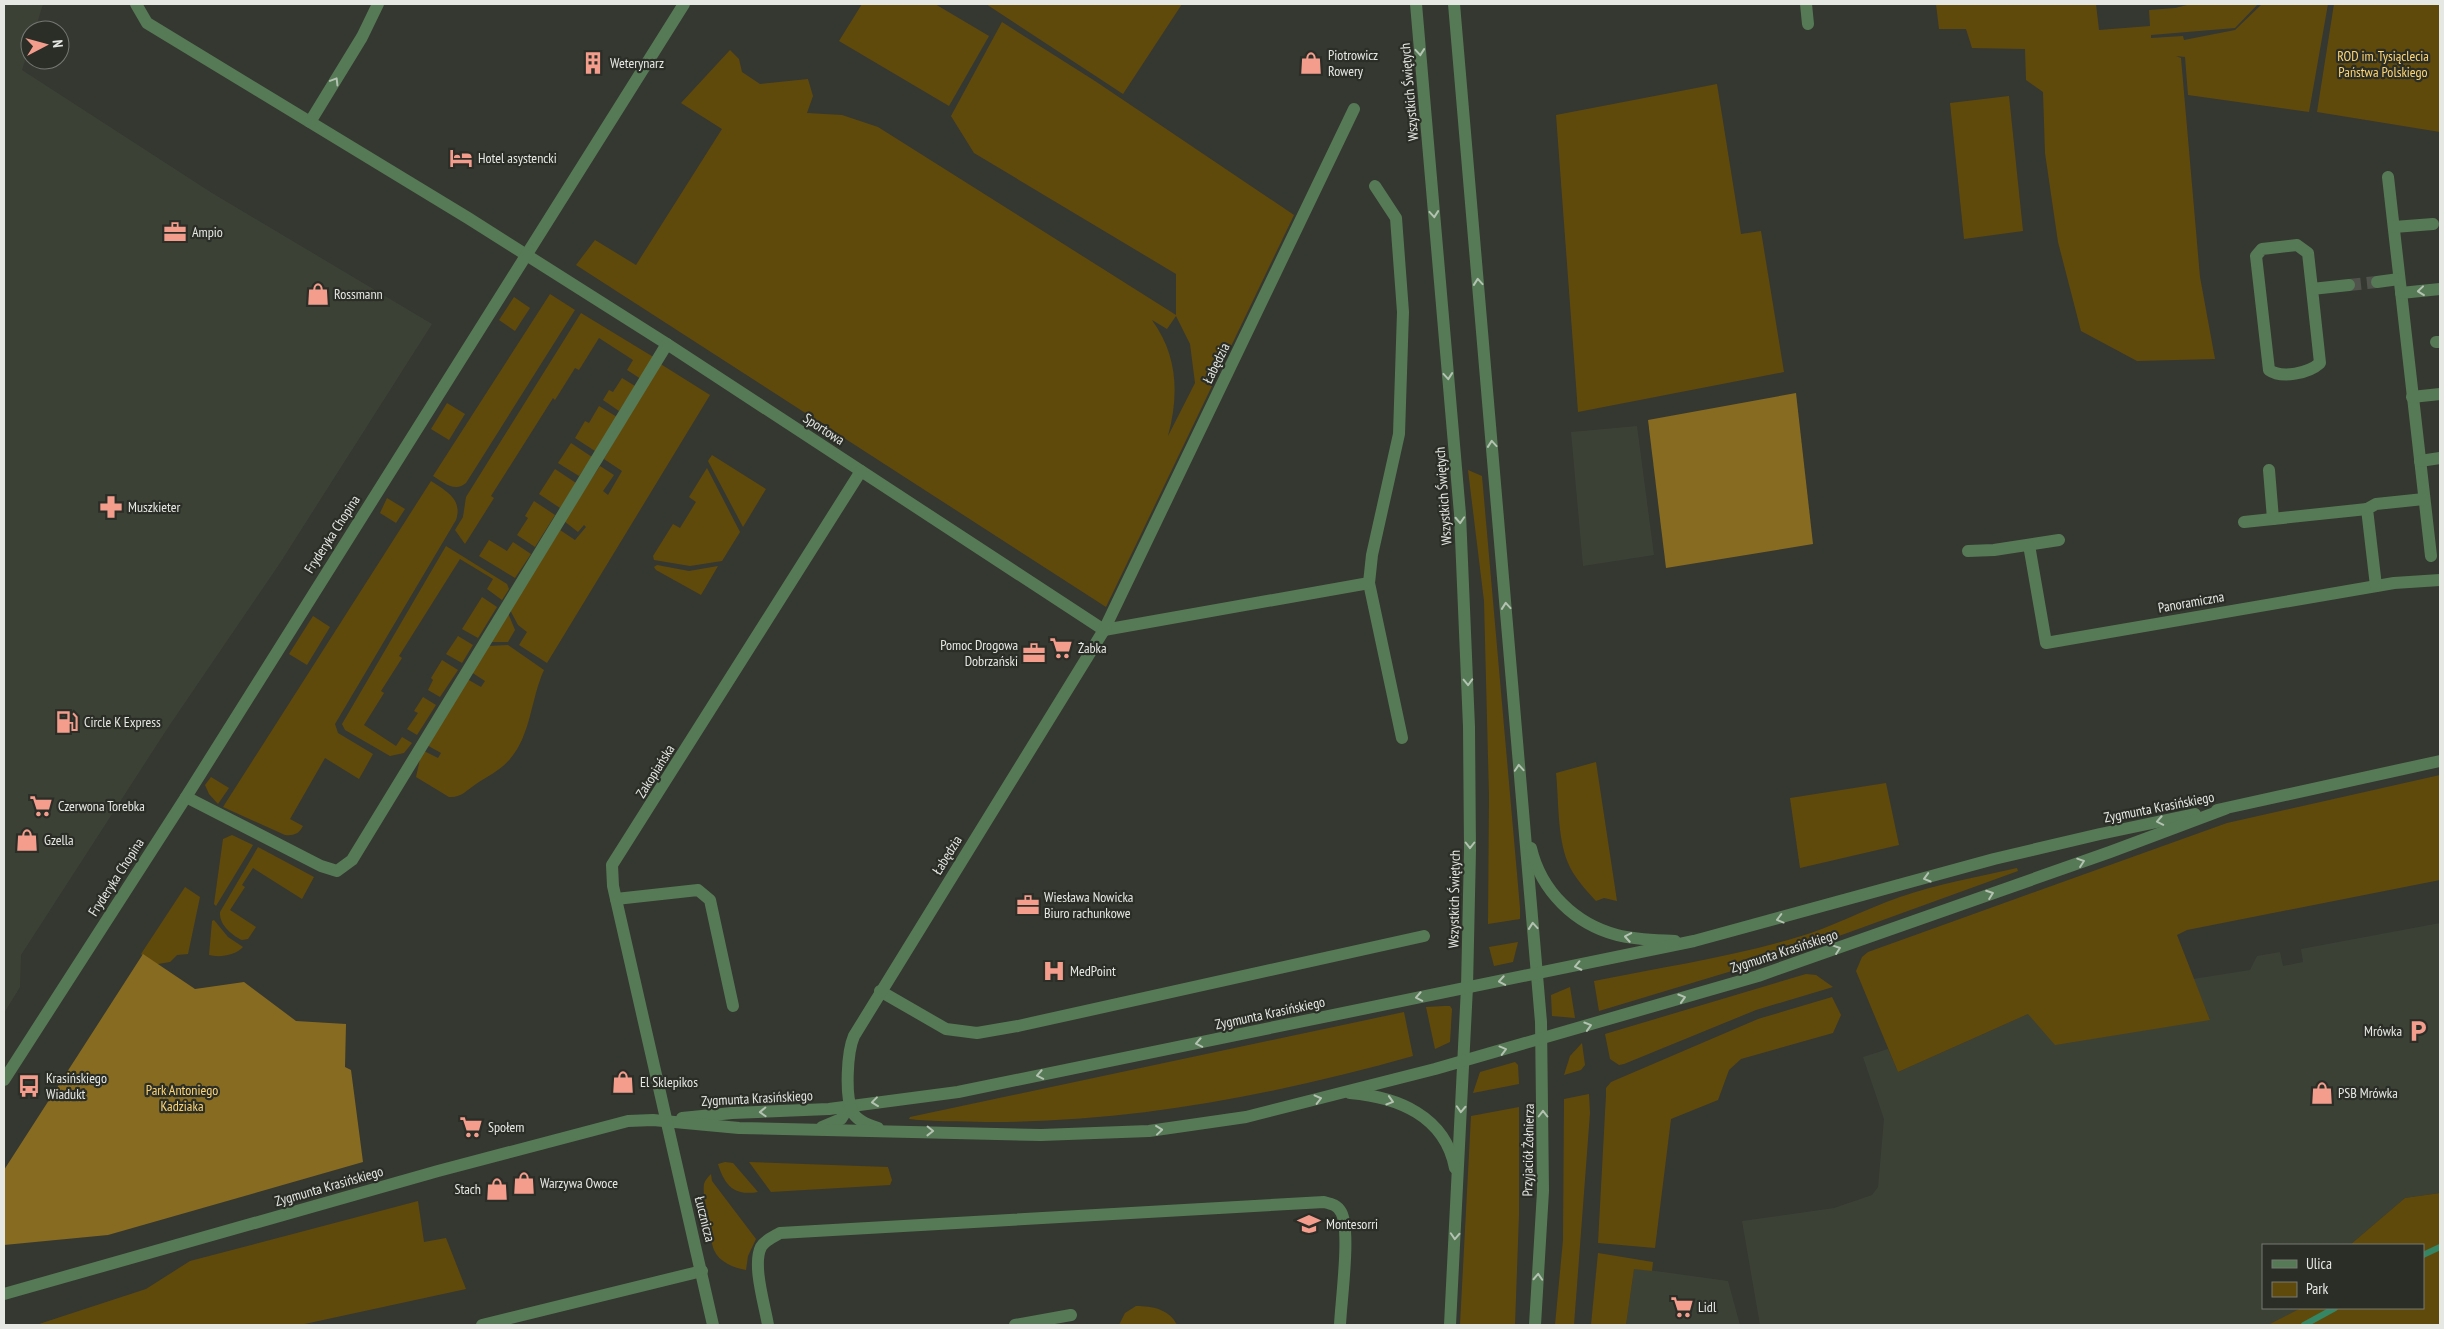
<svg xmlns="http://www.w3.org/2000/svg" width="2444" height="1329" font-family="'PT Sans Narrow',sans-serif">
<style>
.built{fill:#3c4135}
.green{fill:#604a0b;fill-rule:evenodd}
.forest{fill:#876b21}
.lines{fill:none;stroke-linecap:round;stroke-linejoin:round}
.stream{stroke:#348664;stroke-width:6}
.minor-tunnel{stroke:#50524c;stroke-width:12;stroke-dasharray:12 6;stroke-linecap:butt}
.minor{stroke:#567a55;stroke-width:12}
.oneway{stroke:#b4c2b2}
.labels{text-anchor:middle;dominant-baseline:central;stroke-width:4.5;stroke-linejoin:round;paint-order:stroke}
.poi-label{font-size:14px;fill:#e6e8e4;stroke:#2b2d27;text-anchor:start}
.park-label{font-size:14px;fill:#fed572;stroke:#2b2d27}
.street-label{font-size:14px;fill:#e6e8e4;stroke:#2b2d27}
</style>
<rect width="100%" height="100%" fill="#353731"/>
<g class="built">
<path d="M4,4H43L35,30H30V45L22,70L212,193L432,324L280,563L167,729L21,955L20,987L4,1013Z"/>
<path d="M1637,426L1654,555L1583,566L1571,432Z"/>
<path d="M2440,923V1193L2405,1198L2350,1245H2263V1308H2301L2269,1325H1760L1742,1221L1834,1208L1872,1195L1878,1187L1884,1119L1863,1057L1888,1049L1898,1072L2028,1014L2210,1019L2193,979L2250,970L2257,956L2280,952L2283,966L2303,962L2301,949Z"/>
<path d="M1634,1268L1728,1281L1740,1325H1626Z"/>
</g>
<g class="green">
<path d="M862,4H935L989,36L949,106L839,41Z"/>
<path d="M986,4H1182L1123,94Z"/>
<path d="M1936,4H2096L2099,30L2150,26L2149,10L2175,8L2191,4H2258L2235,28L2151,35V38L2183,36L2184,40L2235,30L2262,4H2328L2309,112L2188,95L2185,57L2176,56L2181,58L2200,277L2215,359L2137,361L2081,331L2058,242L2045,153L2043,92L2026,80L2025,49L1972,48L1966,29H1939Z"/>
<path d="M2334,4H2440V132L2317,112Z"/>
<path d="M1002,22L1095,81L1294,215L1106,607L576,265L595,240L636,265L722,129L681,103L730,50L739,59L742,72L760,84L808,79L813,96L807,113L842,115L878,127L1176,315V274L974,153L951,116ZM1176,316L1190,344L1195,383L1168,436C1179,395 1178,356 1152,320L1167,329Z"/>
<path d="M1717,84L1741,234L1761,231L1784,372L1578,412L1556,115Z"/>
<path d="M2009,96L2023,231L1964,239L1950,103Z"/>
<path d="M550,294L575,310L466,483C455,493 443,482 433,476Z"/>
<path d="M514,297L530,308L515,331L499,320Z"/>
<path d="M581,313L655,358L641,379L627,370L633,360L599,338L579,370L575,368L555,400L553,398L491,496L494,498L465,544L455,530L463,517L466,497Z"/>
<path d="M659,363L710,395L547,663L519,645L527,632L518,625L510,610L560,530L575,540L586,527L584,525L578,532L564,521L600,466L614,475L603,491L608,495L622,471L604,459Z"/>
<path d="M622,378L635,386L619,411L603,400L609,390L613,392Z"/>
<path d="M447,403L465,414L449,440L431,429Z"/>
<path d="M599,406L617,417L595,451L575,438L585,421L589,423Z"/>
<path d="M571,443L592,457L579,476L558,463Z"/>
<path d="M712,455L766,489L743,527L708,461Z"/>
<path d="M707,468L740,532L722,561L690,566L654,560L653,556L673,524L680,528L696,502L689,497Z"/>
<path d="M555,469L576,483L560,508L539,494Z"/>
<path d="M1468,470L1482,476L1520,908V919L1488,924L1489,796L1484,601Z"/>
<path d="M431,481C446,491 463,499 456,520L335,724L338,733L373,754L359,779L325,758L290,819L303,826C299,834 293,836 285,835L223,807Z"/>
<path d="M387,498L405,509L396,523L380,513Z"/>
<path d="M534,501L555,515L535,547L517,535L528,518L525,516Z"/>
<path d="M489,540L507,551L513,542L531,554L515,578L479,556Z"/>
<path d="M446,546L507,584L509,589L502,600L487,589L493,579L460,559L399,656L402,658L381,691L384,693L364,725L396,746L402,737L412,743L404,753L390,756L345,730L342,724Z"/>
<path d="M657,565L689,571L718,566L701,595L656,570L654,567Z"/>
<path d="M482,597L497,607L478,638L462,629Z"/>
<path d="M508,613L515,630L508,642H490Z"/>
<path d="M313,616L330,627L307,665L289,654Z"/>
<path d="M458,636L473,645L462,663L446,654Z"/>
<path d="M508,645L544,670C531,698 531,735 510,759C501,770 488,776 476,784C467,790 461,798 449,797L416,777L422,750L438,758L441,753L425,744L467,679L481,687L485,681L471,672L488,646Z"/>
<path d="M442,660L458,670L440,697L428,690L433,680L431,678Z"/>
<path d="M423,697L436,705L417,735L407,729L418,713L414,711Z"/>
<path d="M1596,762L1617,901L1604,898L1596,901C1585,889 1574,877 1568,863C1557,836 1559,801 1556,773Z"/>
<path d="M2440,775V880L2187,930L2177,935L2210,1020L2055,1045L2028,1014L1898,1072L1856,971L1862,957L1868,952L2227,823Z"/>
<path d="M211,777L229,788L218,804L209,794L205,785Z"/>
<path d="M1886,783L1899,845L1800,868L1790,798Z"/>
<path d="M232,835L253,845L216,906L214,904L223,839Z"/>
<path d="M258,847L314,877L302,899L253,868L242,885L245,887L230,910L256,927L248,939L242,940C232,935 219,925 220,912Z"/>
<path d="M2017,868L2018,871L1792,953L1599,1011L1594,981C1662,967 1731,957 1798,937C1833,927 1865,909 1900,897C1937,884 1978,877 2017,868Z"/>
<path d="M185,887L200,897L188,954L177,955L170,962L152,965L141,954Z"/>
<path d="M214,920L228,937L243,947C236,955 220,958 209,955L212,921Z"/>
<path d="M1518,942L1513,962L1494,966L1489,947Z"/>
<path d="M1806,974L1816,975L1833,987L1756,1010L1624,1064L1619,1065L1610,1059L1605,1034Z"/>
<path d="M1570,987L1575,1018L1552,1016L1551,995Z"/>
<path d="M1832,997L1841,1015L1833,1033L1741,1059L1729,1070L1718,1100L1671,1119L1655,1248L1598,1243L1606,1095V1088L1611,1082L1758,1019Z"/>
<path d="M1444,1006H1450L1452,1009L1450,1042L1435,1049L1426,1007Z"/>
<path d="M1404,1012L1413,1056C1275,1095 1129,1123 985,1122C960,1121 934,1122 909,1119L910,1117Z"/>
<path d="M1582,1043L1585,1065L1581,1070L1564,1075L1570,1056Z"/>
<path d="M1515,1062L1518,1065L1519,1084L1473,1093L1480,1072Z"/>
<path d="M1589,1094L1590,1113L1574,1325H1555L1563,1240L1564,1099Z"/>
<path d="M1519,1107V1214L1515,1325H1460L1471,1116Z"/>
<path d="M725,1162L733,1163L758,1192C734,1196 725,1186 718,1164Z"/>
<path d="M749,1162L888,1167L892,1180L890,1185L771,1192Z"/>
<path d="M711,1174L712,1181L756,1239L748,1256L746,1270C734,1268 719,1262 714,1250C710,1239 702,1195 704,1184C705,1180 708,1177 711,1174Z"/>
<path d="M2440,1193V1325H2268L2301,1308H2423V1245H2350L2405,1198Z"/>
<path d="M418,1201L424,1242L446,1238L466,1289L300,1325H36L146,1289L190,1261Z"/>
<path d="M1598,1253L1653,1262L1652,1271L1634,1269L1626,1325H1591Z"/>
<path d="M1136,1306C1152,1306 1169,1309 1177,1325H1119L1125,1313Z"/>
</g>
<g class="forest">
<path d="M1796,393L1813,544L1666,568L1648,420Z"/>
<path d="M143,954L195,989L244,982L296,1021L346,1024L345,1067L351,1070L363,1162L108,1235L4,1245V1170Z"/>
</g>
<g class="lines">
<g class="stream">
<path d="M2423,1255L2440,1247"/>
<path d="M2304,1325L2335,1308"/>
</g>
<path class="minor-tunnel" d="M2349,285L2377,282"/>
<g class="minor">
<path d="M136,4L147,23L468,218L667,344L1104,630"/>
<path d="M1416,4L1460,514L1469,727L1470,850L1467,987L1450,1325"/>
<path d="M1454,4L1541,1022L1543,1191L1535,1325"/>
<path d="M1806,4L1808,24"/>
<path d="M310,122L362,37L378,4"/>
<path d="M2388,177L2431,556"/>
<path d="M1375,186L1396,218L1403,312L1399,434L1372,555L1369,583L1402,738"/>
<path d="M2394,227L2433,224"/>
<path d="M2377,282L2399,279"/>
<path d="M2312,289L2320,363C2309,373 2282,379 2269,370L2256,256L2262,249L2297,245L2308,253L2312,289L2349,285"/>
<path d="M2401,293L2440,289"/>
<path d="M2436,342H2440"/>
<path d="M2412,397L2440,394"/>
<path d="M2420,461L2440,458"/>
<path d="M2269,470L2273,519"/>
<path d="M2244,522L2367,509"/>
<path d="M2029,545L2046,643L2394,583L2440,580"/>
<path d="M1968,551L1994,550L2059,540"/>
<path d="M2376,586L2367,509L2376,504L2424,499"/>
<path d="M1104,630L1369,583"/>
<path d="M186,797L321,866L337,871L352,860L667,344"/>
<path d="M2217,810L2440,761"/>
<path d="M1531,848C1541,891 1575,924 1617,935C1636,940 1656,940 1675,941"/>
<path d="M616,899L698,890L710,900L733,1006"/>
<path d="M880,991L946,1029L977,1033L1018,1026L1424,936"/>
<path d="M4,1080L186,797L684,4"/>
<path d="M1350,1093C1398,1097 1445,1116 1455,1168"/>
<path d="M682,1118L732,1113L829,1109L958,1092L1694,941L1994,859L2100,834L2195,814"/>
<path d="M822,1127L841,1119L850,1105"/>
<path d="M878,1128C868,1125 856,1120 852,1111C845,1095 847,1052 854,1036L1104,630L1354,109"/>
<path d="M4,1294L438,1171L628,1121L653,1120L739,1128L1041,1135L1149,1131L1246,1117L1435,1069L1758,976L2110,852L2225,809"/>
<path d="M482,1325L702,1271"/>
<path d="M713,1325L613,886L612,865L861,471"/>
<path d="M768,1325C765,1306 752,1265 761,1247C765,1240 773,1237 780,1233L1324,1202C1332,1204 1337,1205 1341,1212C1351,1230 1341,1301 1340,1325"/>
<path d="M1015,1325L1071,1315"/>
</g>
</g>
<defs><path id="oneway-chevron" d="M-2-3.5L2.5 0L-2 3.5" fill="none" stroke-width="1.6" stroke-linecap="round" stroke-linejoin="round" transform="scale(1.25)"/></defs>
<g class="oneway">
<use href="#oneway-chevron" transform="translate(1420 52) rotate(85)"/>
<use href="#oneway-chevron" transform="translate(335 81) rotate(-59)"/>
<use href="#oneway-chevron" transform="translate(1434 214) rotate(85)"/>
<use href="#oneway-chevron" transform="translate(1478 282) rotate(-95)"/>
<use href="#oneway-chevron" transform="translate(2421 291) rotate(174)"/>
<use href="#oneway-chevron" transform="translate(1448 376) rotate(85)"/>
<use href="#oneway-chevron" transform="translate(1492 444) rotate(-95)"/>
<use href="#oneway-chevron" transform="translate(1460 520) rotate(87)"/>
<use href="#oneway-chevron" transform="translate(1506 606) rotate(-95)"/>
<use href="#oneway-chevron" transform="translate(1468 682) rotate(88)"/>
<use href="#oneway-chevron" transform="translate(1519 768) rotate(-94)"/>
<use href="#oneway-chevron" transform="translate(2160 821) rotate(169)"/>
<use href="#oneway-chevron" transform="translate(1470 845) rotate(90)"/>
<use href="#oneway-chevron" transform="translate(2081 862) rotate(-19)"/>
<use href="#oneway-chevron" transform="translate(1927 878) rotate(164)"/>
<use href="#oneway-chevron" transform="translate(1990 894) rotate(-20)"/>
<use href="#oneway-chevron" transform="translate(1780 919) rotate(165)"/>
<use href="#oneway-chevron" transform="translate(1533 926) rotate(-95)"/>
<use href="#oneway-chevron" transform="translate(1628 937) rotate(-170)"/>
<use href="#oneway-chevron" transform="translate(1837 949) rotate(-19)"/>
<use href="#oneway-chevron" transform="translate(1578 966) rotate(168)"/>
<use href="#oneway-chevron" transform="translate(1502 981) rotate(170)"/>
<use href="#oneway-chevron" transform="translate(1419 997) rotate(169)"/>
<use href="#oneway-chevron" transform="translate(1682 998) rotate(-17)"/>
<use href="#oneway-chevron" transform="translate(1588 1026) rotate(-17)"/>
<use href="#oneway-chevron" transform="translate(1199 1043) rotate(169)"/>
<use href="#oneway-chevron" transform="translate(1503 1050) rotate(-15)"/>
<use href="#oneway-chevron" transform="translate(1040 1075) rotate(169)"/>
<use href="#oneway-chevron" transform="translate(1318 1099) rotate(-14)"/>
<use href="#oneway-chevron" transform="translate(1390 1101) rotate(17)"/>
<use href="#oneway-chevron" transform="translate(875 1102) rotate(173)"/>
<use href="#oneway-chevron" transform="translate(1461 1109) rotate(93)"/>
<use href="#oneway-chevron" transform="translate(763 1112) rotate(178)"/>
<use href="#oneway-chevron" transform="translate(1543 1114) rotate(-90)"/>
<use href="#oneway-chevron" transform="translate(1159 1130) rotate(-6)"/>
<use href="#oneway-chevron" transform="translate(930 1131) rotate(1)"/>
<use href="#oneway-chevron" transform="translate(1455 1236) rotate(93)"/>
<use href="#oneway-chevron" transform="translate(1538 1277) rotate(-87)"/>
</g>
<defs>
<symbol id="building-bare" viewBox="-9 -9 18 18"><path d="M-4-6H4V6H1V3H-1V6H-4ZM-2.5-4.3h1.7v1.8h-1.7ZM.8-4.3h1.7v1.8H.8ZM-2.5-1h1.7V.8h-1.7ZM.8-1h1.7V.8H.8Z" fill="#f59d8d" stroke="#2b2d27" stroke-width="2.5" paint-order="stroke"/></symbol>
<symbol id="shop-bare" viewBox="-9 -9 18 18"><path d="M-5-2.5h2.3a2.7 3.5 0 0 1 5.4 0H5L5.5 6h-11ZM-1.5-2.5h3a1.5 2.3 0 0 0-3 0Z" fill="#f59d8d" stroke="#2b2d27" stroke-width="2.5" paint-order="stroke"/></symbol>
<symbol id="hotel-bare" viewBox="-9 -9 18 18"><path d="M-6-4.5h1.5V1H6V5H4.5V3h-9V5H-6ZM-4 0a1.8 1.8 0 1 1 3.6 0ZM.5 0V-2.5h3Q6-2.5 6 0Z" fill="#f59d8d" stroke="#2b2d27" stroke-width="2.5" paint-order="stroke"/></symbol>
<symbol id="office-bare" viewBox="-9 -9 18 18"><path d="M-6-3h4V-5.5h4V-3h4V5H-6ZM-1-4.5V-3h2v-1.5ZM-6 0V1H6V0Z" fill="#f59d8d" stroke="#2b2d27" stroke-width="2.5" paint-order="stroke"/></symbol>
<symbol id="pharmacy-bare" viewBox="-9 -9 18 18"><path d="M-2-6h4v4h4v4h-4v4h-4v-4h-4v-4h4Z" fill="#f59d8d" stroke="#2b2d27" stroke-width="2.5" paint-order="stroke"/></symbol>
<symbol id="supermarket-bare" viewBox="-9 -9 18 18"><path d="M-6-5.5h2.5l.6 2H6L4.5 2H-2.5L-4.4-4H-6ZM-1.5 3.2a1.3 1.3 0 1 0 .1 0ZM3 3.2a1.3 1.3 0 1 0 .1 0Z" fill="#f59d8d" stroke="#2b2d27" stroke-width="2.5" paint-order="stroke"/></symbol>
<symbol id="fuel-bare" viewBox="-9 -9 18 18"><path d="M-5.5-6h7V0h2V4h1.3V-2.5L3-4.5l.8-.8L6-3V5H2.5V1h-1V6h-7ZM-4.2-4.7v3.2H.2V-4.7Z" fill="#f59d8d" stroke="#2b2d27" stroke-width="2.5" paint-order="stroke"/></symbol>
<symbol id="hospital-bare" viewBox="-9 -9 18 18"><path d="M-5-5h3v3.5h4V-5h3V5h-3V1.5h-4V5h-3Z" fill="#f59d8d" stroke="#2b2d27" stroke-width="2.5" paint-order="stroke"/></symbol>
<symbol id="parking-bare" viewBox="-9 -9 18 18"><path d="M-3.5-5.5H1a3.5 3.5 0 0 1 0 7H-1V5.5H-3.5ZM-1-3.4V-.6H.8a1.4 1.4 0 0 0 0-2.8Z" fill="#f59d8d" stroke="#2b2d27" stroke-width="2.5" paint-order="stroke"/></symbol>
<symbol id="bus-bare" viewBox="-9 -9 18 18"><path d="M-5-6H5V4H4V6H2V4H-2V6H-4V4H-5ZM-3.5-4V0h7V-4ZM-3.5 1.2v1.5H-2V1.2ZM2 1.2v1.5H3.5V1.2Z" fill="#f59d8d" stroke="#2b2d27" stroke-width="2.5" paint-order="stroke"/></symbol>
<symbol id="school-bare" viewBox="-9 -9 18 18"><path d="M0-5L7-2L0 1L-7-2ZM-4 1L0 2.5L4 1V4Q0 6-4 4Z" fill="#f59d8d" stroke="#2b2d27" stroke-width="2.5" paint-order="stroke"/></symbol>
</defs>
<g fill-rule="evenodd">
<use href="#building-bare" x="577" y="47" width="32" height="32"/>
<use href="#shop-bare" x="1295" y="47" width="32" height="32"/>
<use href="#hotel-bare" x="445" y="142" width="32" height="32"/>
<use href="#office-bare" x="159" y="216" width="32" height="32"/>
<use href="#shop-bare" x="302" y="278" width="32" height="32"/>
<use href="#pharmacy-bare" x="95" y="491" width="32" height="32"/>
<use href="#supermarket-bare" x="1045" y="632" width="32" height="32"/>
<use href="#office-bare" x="1018" y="637" width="32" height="32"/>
<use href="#fuel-bare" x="51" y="706" width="32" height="32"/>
<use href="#supermarket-bare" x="25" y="790" width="32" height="32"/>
<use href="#shop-bare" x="11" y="824" width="32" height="32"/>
<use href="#office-bare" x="1012" y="889" width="32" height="32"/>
<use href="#hospital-bare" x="1038" y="955" width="32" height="32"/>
<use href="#parking-bare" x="2402" y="1015" width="32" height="32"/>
<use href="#shop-bare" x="607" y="1066" width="32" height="32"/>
<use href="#bus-bare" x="13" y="1070" width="32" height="32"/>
<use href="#shop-bare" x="2306" y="1077" width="32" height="32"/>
<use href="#supermarket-bare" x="455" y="1111" width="32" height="32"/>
<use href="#shop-bare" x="508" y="1167" width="32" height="32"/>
<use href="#shop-bare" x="481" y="1173" width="32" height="32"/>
<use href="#school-bare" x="1293" y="1208" width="32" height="32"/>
<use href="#supermarket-bare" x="1666" y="1291" width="32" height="32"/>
</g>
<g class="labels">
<g class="poi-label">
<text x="1328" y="55">Piotrowicz<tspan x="1328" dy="16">Rowery</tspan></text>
<text x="610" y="63">Weterynarz</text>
<text x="478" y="158">Hotel asystencki</text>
<text x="192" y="232">Ampio</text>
<text x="334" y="294">Rossmann</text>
<text x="128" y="507">Muszkieter</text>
<text x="1018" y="645" text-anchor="end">Pomoc Drogowa<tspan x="1018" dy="16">Dobrzański</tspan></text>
<text x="1078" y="648">Żabka</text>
<text x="84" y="722">Circle K Express</text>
<text x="58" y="806">Czerwona Torebka</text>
<text x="44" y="840">Gzella</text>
<text x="1044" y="897">Wiesława Nowicka<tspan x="1044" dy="16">Biuro rachunkowe</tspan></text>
<text x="1070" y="971">MedPoint</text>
<text x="2402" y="1031" text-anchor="end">Mrówka</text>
<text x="46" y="1078">Krasińskiego<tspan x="46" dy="16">Wiadukt</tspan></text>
<text x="640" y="1082">El Sklepikos</text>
<text x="2338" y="1093">PSB Mrówka</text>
<text x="488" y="1127">Społem</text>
<text x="540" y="1183">Warzywa Owoce</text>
<text x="481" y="1189" text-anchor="end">Stach</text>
<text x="1326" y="1224">Montesorri</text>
<text x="1698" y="1307">Lidl</text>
</g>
<g class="park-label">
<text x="2383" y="56">ROD im. Tysiąclecia<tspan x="2383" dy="16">Państwa Polskiego</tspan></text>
<text x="182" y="1090">Park Antoniego<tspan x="182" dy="16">Kadziaka</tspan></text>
</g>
<g class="street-label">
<text transform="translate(1409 92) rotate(-95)">Wszystkich Świętych</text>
<text transform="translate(1216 363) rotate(-64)">Łabędzia</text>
<text transform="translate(824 429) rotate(33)">Sportowa</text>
<text transform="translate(1443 496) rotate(-94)">Wszystkich Świętych</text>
<text transform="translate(332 534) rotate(-57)">Fryderyka Chopina</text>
<text transform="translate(2191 602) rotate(-10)">Panoramiczna</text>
<text transform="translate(655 771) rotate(-58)">Zakopiańska</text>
<text transform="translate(2159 807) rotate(-11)">Zygmunta Krasińskiego</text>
<text transform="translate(947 855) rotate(-58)">Łabędzia</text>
<text transform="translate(116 877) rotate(-57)">Fryderyka Chopina</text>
<text transform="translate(1454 899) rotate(-89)">Wszystkich Świętych</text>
<text transform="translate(1784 951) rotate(-18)">Zygmunta Krasińskiego</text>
<text transform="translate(1270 1013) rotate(-12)">Zygmunta Krasińskiego</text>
<text transform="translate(757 1098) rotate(-3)">Zygmunta Krasińskiego</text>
<text transform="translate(1528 1150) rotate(-89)">Przyjaciół Żołnierza</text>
<text transform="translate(329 1186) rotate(-16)">Zygmunta Krasińskiego</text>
<text transform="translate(705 1219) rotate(76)">Łucznicza</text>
</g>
</g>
<rect width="2444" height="1329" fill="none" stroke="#e6e8e4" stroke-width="10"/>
<rect x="2262" y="1244" width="162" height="65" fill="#2b2d27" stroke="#767873"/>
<rect x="2272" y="1260" width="25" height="8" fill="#567a55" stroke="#767873"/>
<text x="2306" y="1269" font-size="15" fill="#e6e8e4">Ulica</text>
<rect x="2272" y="1282" width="25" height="15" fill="#604a0b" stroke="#767873"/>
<text x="2306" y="1294" font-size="15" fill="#e6e8e4">Park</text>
<g transform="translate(45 45) rotate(84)"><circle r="24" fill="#2b2d27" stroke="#767873"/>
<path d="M0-4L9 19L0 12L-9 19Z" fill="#f59d8d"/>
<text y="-8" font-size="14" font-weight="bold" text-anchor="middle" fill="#e6e8e4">N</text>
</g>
</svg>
